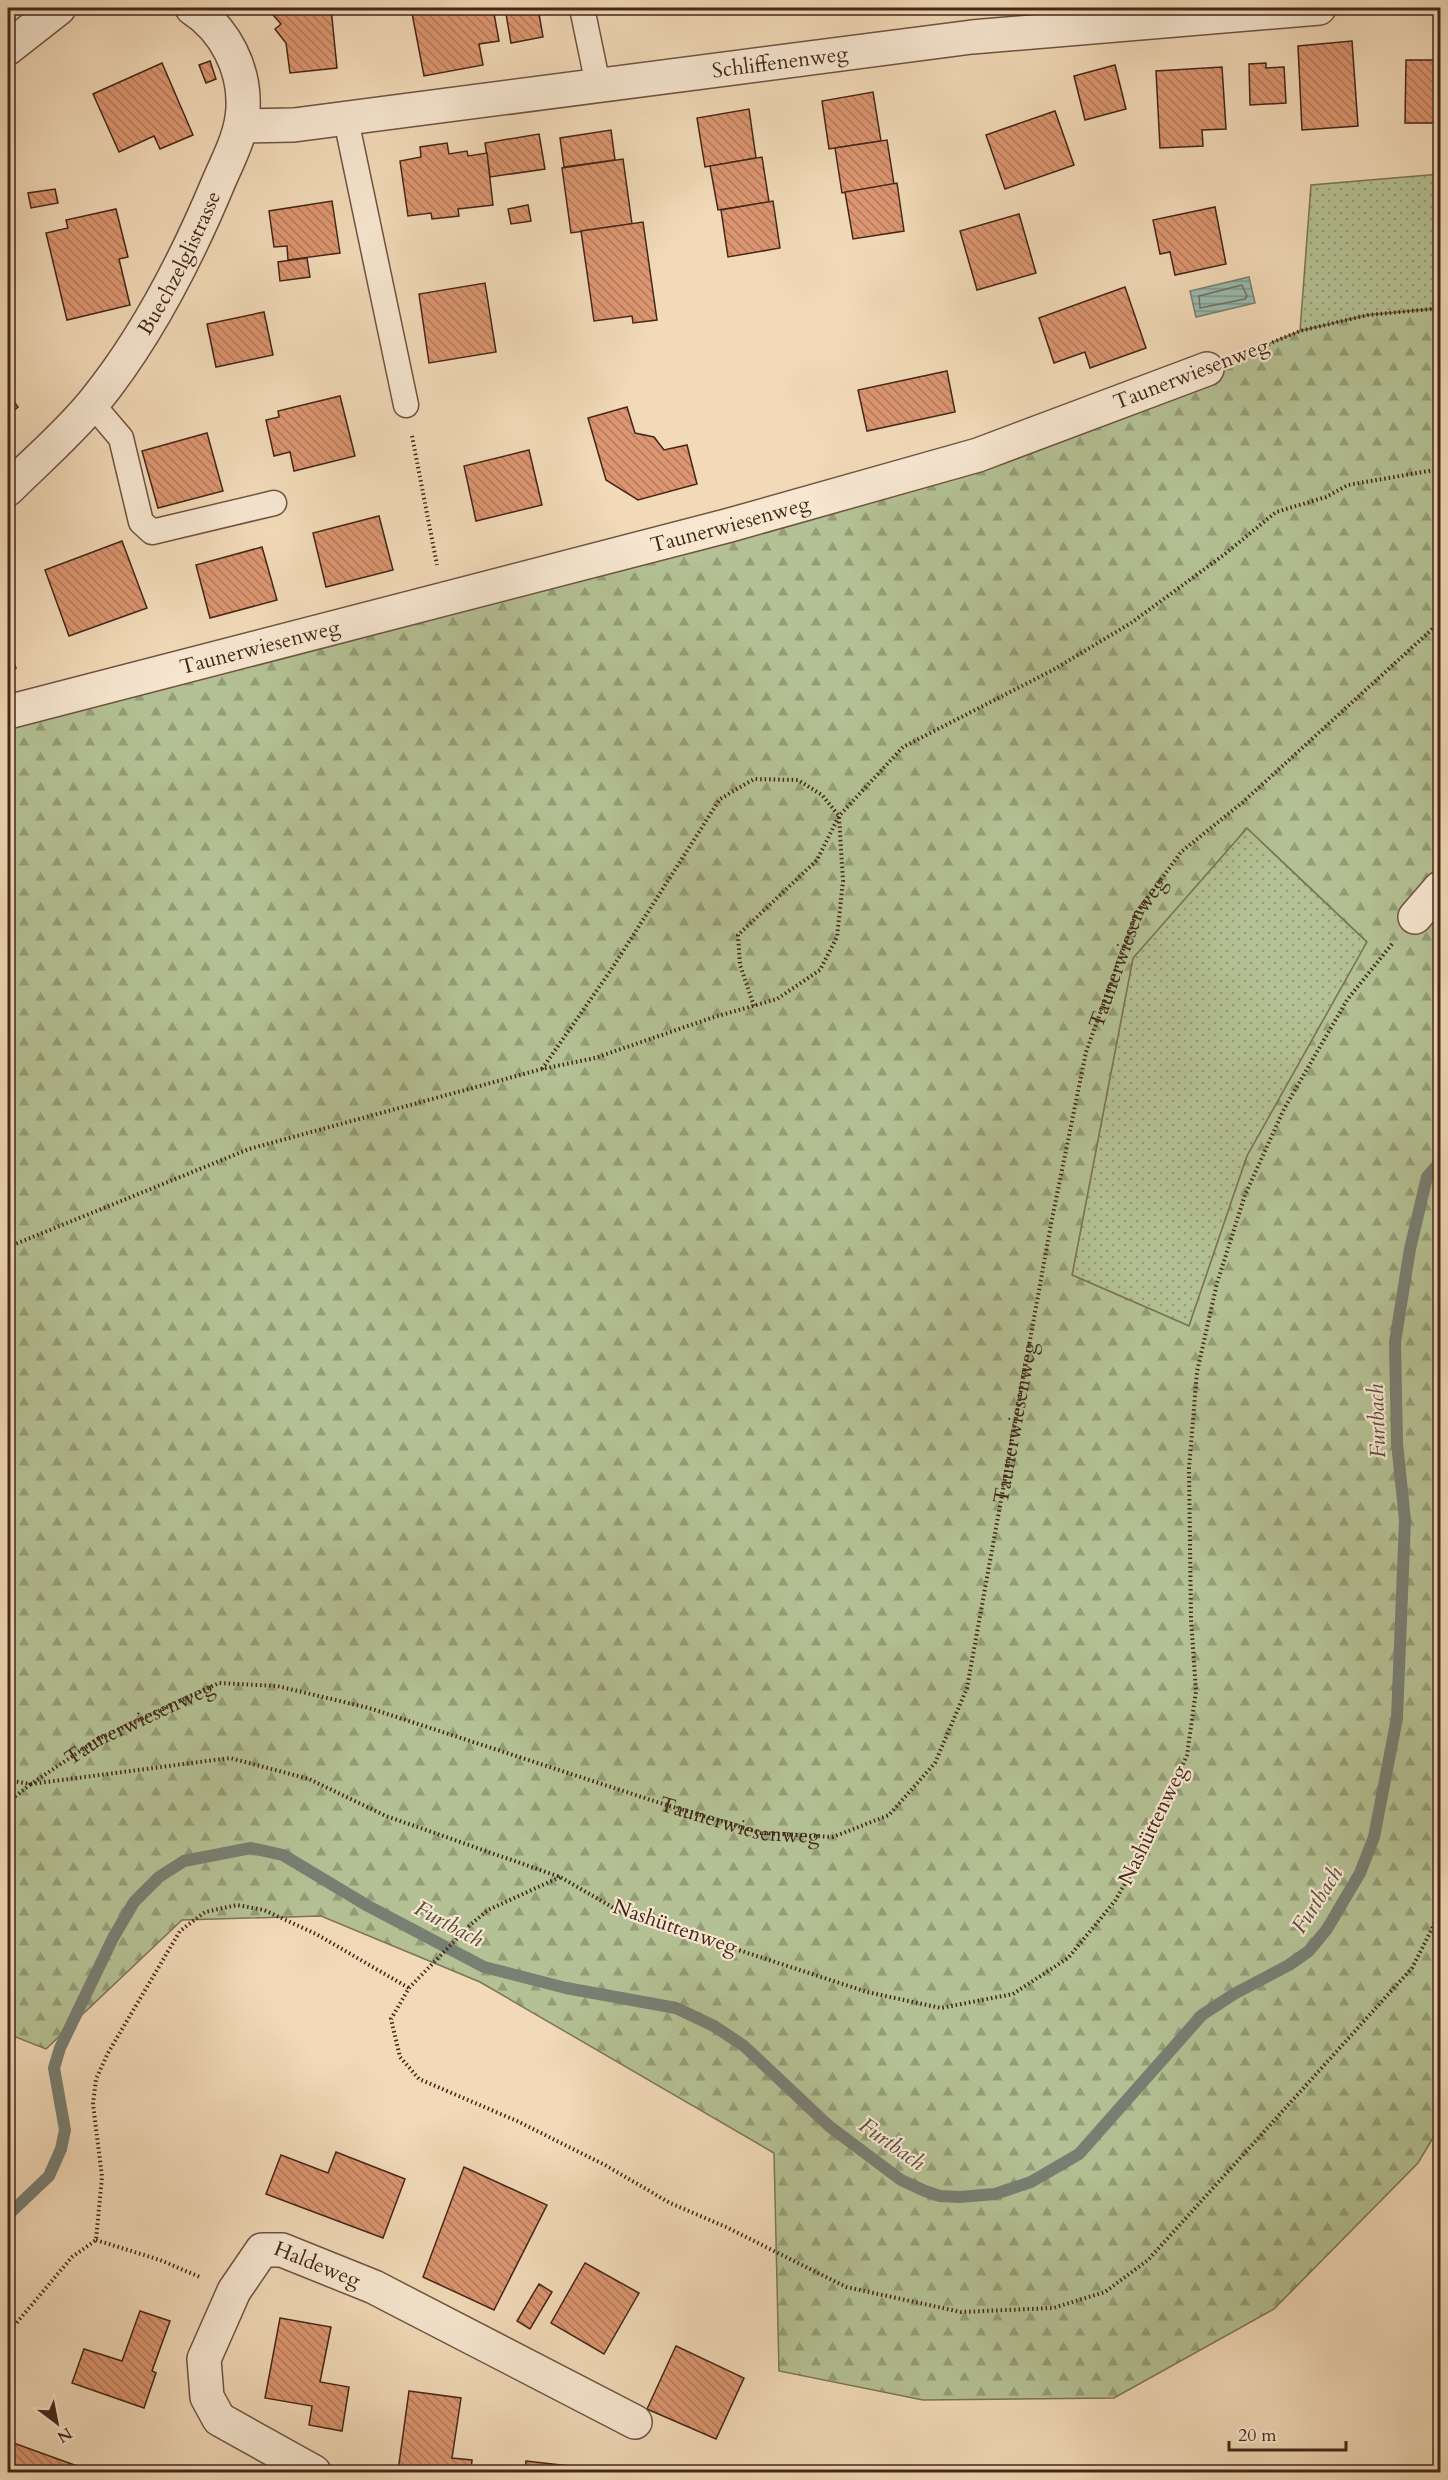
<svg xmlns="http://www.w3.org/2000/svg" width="1448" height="2480" font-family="Cardo,serif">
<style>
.grass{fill:url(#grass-dots);stroke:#7c7457;stroke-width:1.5}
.forest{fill:url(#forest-firs);stroke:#7c7457;stroke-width:1.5;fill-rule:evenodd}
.water{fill:url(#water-rules);stroke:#787f73;stroke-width:1.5}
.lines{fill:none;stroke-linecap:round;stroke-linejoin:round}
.shore{stroke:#707064;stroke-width:1.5}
.stream{stroke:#787f73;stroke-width:12}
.building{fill:url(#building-back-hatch);stroke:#44261a;stroke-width:1.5}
.service-casing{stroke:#705342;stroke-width:27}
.minor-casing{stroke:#705342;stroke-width:36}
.path{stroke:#44261a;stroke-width:4;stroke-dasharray:1.5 3;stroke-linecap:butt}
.service{stroke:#f7e7d1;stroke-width:24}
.minor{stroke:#f7e7d1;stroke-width:33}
.labels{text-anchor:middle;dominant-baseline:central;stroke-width:4.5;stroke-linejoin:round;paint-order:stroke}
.street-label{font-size:21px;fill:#44261a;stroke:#f7e7d1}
.water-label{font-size:22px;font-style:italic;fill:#5a4b3f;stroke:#f7e7d1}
</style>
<defs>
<pattern id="grass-dots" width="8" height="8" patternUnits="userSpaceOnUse" patternTransform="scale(1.5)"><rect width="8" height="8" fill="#b4c194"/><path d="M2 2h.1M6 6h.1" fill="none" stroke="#949d78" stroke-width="1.8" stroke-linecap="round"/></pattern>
<pattern id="forest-firs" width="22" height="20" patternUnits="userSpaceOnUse" patternTransform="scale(1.5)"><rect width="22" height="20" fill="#b4c194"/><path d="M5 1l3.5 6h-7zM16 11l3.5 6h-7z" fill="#949d78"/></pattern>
<pattern id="water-rules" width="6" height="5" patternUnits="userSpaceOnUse" patternTransform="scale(1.5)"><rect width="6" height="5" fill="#9bbbae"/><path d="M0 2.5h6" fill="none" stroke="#80988d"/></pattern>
<pattern id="building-back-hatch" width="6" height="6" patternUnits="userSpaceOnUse" patternTransform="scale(1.5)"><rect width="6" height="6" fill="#dc9671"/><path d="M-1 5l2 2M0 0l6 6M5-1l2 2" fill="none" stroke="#b47a5c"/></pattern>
</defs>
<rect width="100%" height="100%" fill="#f2dab8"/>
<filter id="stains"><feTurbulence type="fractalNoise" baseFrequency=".00333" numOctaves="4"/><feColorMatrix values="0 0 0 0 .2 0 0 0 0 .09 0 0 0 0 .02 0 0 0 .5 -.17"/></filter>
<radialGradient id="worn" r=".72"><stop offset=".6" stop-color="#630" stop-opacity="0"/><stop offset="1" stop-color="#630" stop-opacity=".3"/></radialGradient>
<g class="grass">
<path d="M1440,174V311L1431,309L1368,315L1300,331L1311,185Z"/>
<path d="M1247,828L1367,942L1247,1156L1189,1326L1072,1275L1133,958Z"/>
</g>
<path class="forest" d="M1432,309L1440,311V2126L1418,2163L1274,2309L1114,2398L923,2400L779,2371L774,2153L480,1982L321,1916L182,1920L46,2049L8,2034V712L730,525L1207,369L1300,331L1368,315ZM1247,828L1367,942L1247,1156L1189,1326L1072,1275L1133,958Z"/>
<path class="water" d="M1249,277L1255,303L1196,317L1190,291Z"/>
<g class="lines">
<path class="shore" d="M1242,285L1247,296L1245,299L1200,308L1199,296Z"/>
<path class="stream" d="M8,2215L49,2176L61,2149L65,2130L54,2068L60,2048L113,1938L134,1902L159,1877L184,1861L251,1848L283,1855L368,1906L484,1967L566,1988L676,2008L714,2026L744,2046L829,2126L901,2180L925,2191L940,2196L960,2197L995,2194L1031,2182L1079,2154L1202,2015L1234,1994L1289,1965L1309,1951L1327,1929L1360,1873L1374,1837L1397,1718L1405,1520L1397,1443L1395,1342L1410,1249L1427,1177L1440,1162"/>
</g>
<g class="building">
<path d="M267,8H331L337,68L290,73L286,43L275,29L281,24Z"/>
<path d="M411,8H493L499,41L479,44L483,65L424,76Z"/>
<path d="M505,8H538L543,37L511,43Z"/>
<path d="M1352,41L1358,126L1302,130L1298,46Z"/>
<path d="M1406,60H1440V123H1405Z"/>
<path d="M210,61L216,79L206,83L199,65Z"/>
<path d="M162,63L193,135L160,149L154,136L119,152L93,94Z"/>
<path d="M1266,63V68L1284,67L1286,103L1250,105L1249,64Z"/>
<path d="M1115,65L1126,109L1085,120L1074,76Z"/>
<path d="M1222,67L1226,129L1202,130L1203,146L1160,148L1156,71Z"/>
<path d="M873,92L881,141L829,149L822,101Z"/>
<path d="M749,109L756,158L705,167L697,118Z"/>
<path d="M1055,111L1074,165L1005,189L986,135Z"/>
<path d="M611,130L615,160L564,167L560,138Z"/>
<path d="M539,134L545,169L490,177L485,143Z"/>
<path d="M887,140L894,184L842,193L835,148Z"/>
<path d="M447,143L449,154L467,151L468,156L487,153L493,205L458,209L459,216L432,219L431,213L408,216L400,161L421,157L420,147Z"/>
<path d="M762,157L769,202L718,210L710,166Z"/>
<path d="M623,159L632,224L571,233L562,168Z"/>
<path d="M897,183L904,231L853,239L845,192Z"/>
<path d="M55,189L58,203L31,208L28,193Z"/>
<path d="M332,201L340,253L288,260L287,246L274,247L269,211Z"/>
<path d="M773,201L780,248L728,257L721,210Z"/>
<path d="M528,205L531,221L511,224L508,209Z"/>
<path d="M1215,207L1226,264L1175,275L1170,252L1160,254L1153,220Z"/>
<path d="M116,209L128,257L119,259L130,305L67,320L46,233L68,228L66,220Z"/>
<path d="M1019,214L1036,273L977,290L960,231Z"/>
<path d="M643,222L657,320L633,323L632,316L594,321L581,231Z"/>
<path d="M307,258L310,277L280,281L278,262Z"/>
<path d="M485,283L496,352L429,363L419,294Z"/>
<path d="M1125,287L1146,348L1090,368L1085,352L1054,363L1039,318Z"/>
<path d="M264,312L273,355L216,367L207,324Z"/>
<path d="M947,371L955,412L867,431L858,390Z"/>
<path d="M8,393L18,407L8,415Z"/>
<path d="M340,396L355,456L294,471L290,452L274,456L266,420L279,417L278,411Z"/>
<path d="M627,407L635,433L654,437L664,450L687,445L697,484L638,500L606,480L588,418Z"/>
<path d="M207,433L223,491L158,508L142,451Z"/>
<path d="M529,450L542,505L476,521L464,466Z"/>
<path d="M379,516L393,570L326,587L313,533Z"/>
<path d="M122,541L147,608L69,636L45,570Z"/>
<path d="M262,547L277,600L210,618L196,565Z"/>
<path d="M8,647L16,668L8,671Z"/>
<path d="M336,2152L405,2179L383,2238L266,2194L281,2155L328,2173Z"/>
<path d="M464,2167L547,2205L494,2310L423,2277Z"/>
<path d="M585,2263L639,2293L604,2354L551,2323Z"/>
<path d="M539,2284L552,2292L530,2329L517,2321Z"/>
<path d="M140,2311L170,2321L152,2371L156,2373L144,2408L72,2383L84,2349L122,2361Z"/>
<path d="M280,2318L331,2327L320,2382L349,2387L342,2431L309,2425L312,2406L265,2398Z"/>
<path d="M676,2346L744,2378L716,2439L647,2409Z"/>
<path d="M409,2391L461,2398L452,2458L472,2460L471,2472L398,2471Z"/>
<path d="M8,2441L80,2467L78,2472H8Z"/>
<path d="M526,2461L578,2467L577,2472H525Z"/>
</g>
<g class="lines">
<defs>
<g id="service">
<path d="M582,8L598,85"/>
<path d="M348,117L349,134L406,405"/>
<path d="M92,404L121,438L141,522L152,532L274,503"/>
</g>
<g id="minor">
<path d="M8,48L59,8"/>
<path id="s2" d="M241,126L294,125L972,37L1319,8"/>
<path id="s3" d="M8,489C36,461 69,433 94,402C147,337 187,258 219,181C229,158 242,134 243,108C245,69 225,29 192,8"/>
<path id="s4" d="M8,712L730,525L978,455L1207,369"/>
<path d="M1415,917L1440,888"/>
<path id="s5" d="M314,2472L219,2419L207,2397L204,2359L234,2291L262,2250H282L374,2287L635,2422"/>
</g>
</defs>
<use href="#service" class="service-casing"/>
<use href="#minor" class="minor-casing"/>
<g class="path">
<path d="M1239,356L1300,331L1368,315L1432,309L1440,311"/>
<path d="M412,436L437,565"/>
<path id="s1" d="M1392,944L1347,1000L1284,1109L1245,1195L1217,1283L1197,1372L1189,1468L1191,1619L1196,1691L1187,1755L1153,1834L1115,1901L1068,1958L1013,1994L941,2008L867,1992L619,1911L560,1877L386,1816L309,1779L230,1758L31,1784L98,1739L219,1683L277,1686L369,1708L660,1803L761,1833L833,1837L889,1815L935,1763L967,1688L1051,1224L1086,1052L1136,914L1181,852L1243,802L1440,622"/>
<path d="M754,1006L740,965L738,935L817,860L839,816L903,747L1053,670L1131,623L1225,554L1276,512L1326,497L1348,485L1440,469"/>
<path d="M8,1247L249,1149L542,1069L595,1058L711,1018L777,999L820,970L837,937L843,881L839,816L822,795L798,780L754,779L720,799L611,970L542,1069"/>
<path d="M8,1780L30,1784"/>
<path d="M8,1802L31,1784"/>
<path d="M560,1877L488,1910L470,1925L409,1988L391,2019L400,2057L419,2079L517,2121L605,2165L670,2203L726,2227L846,2287L961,2312L1053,2308L1105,2292L1148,2260L1412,1968L1440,1913"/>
<path d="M96,2240L160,2260L200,2277"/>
<path d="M8,2333L72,2257L96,2240L102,2177L93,2104L96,2079L108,2053L180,1931L205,1912L237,1905L264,1910L316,1934L409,1988"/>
</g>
<use href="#service" class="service"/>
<use href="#minor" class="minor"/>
</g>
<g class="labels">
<g class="street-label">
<text stroke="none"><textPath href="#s2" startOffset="543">Schliffenenweg</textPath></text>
<text stroke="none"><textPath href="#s3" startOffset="286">Buechzelglistrasse</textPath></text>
<text transform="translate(1191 374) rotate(-21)">Taunerwiesenweg</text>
<text stroke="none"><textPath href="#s4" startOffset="746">Taunerwiesenweg</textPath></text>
<text stroke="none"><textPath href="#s4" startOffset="260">Taunerwiesenweg</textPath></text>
<text stroke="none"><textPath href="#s1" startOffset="4010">Taunerwiesenweg</textPath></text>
<text stroke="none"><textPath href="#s1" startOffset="3524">Taunerwiesenweg</textPath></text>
<text stroke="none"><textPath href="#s1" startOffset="2318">Taunerwiesenweg</textPath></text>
<text stroke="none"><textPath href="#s1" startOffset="2948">Taunerwiesenweg</textPath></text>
<text transform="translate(1153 1825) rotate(-64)">Nashüttenweg</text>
<text transform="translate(675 1927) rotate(19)">Nashüttenweg</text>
<text stroke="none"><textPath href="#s5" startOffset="354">Haldeweg</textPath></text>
</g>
<g class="water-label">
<text transform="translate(1377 1421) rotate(-92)">Furtbach</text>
<text transform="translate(1317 1900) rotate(-57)">Furtbach</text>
<text transform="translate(449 1924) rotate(28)">Furtbach</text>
<text transform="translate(892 2144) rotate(35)">Furtbach</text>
</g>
</g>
<rect width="1448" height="2480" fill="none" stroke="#f2dab8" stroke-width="30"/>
<rect x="9" y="9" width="1430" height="2462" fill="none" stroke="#44261a" stroke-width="3"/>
<rect x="15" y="15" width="1418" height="2450" fill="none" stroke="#44261a" stroke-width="1.5"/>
<g transform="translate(57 2423) rotate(148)" stroke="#f7e7d1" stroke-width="4.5" paint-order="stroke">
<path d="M0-4.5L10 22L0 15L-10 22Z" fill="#44261a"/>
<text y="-9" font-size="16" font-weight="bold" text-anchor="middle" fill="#44261a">N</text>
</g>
<path d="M1229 2441v9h117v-9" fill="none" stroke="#44261a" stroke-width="3"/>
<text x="1238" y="2441" font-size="18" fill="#44261a" stroke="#f7e7d1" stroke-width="4.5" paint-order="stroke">20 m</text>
<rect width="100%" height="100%" filter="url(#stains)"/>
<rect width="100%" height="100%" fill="url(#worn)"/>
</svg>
